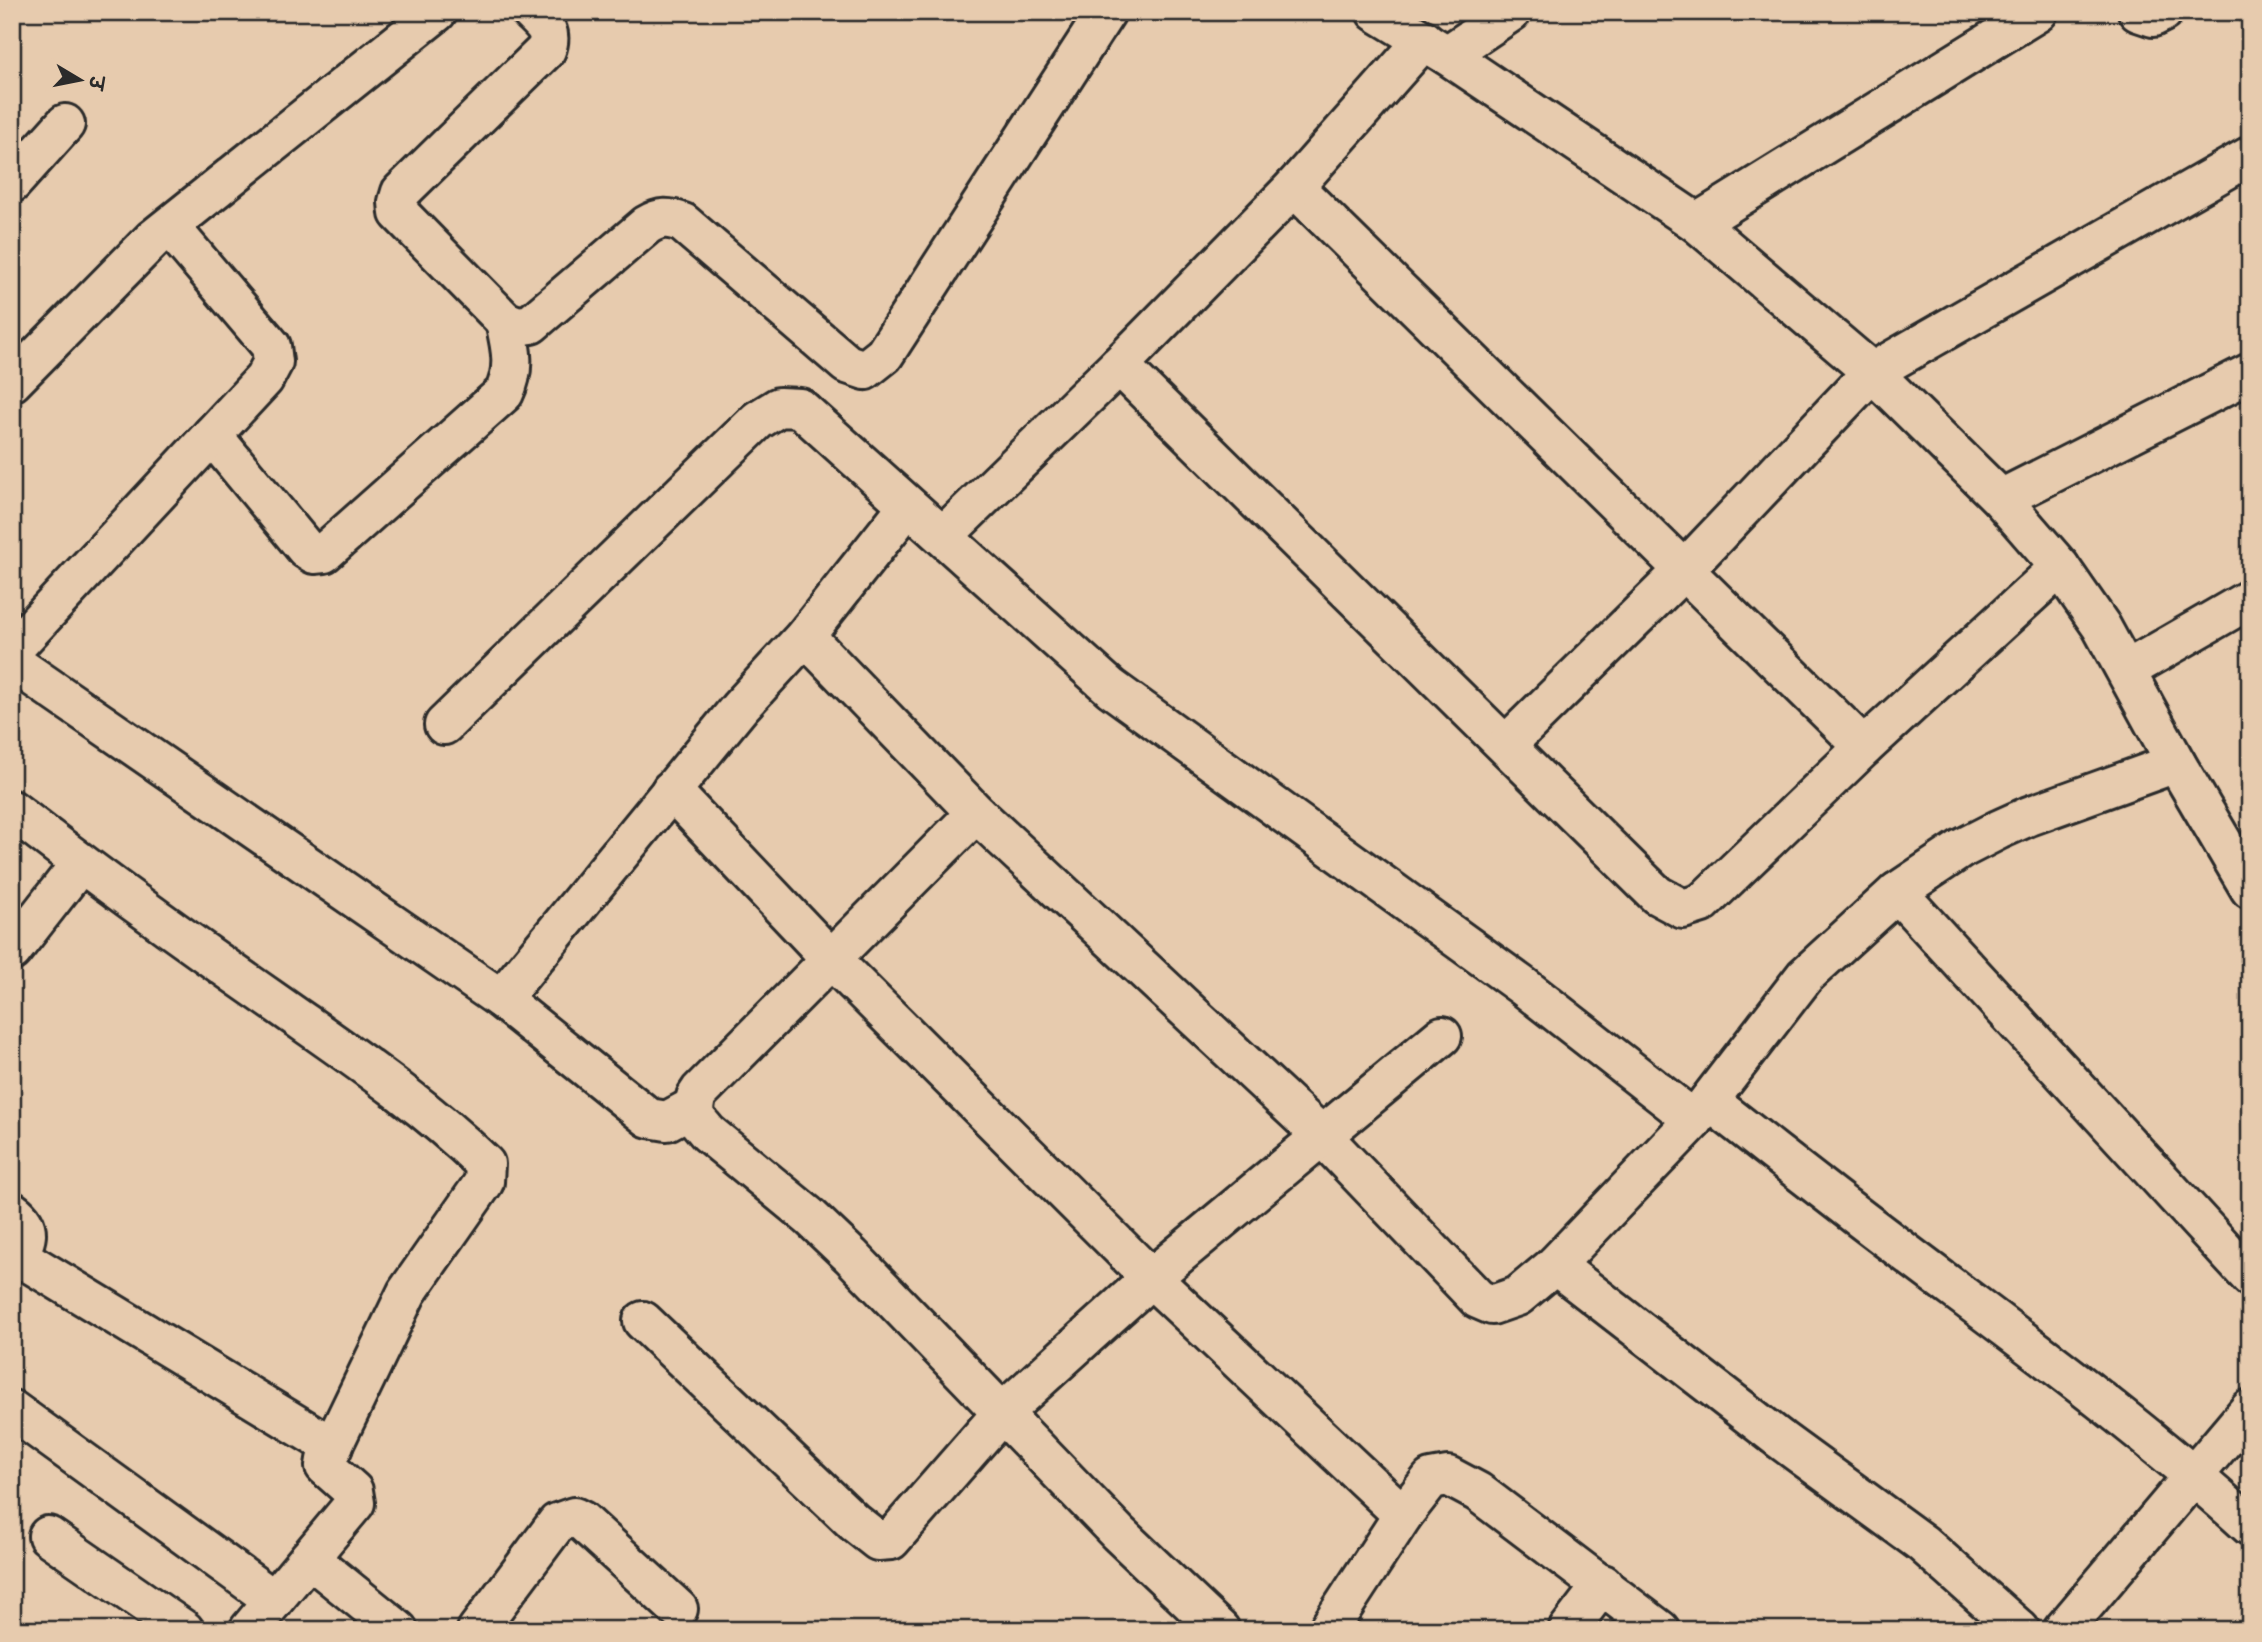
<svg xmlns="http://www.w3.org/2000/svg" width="2262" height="1642" font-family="'Gochi Hand','Playpen Sans Deva',sans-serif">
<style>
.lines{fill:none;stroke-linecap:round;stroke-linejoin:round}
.minor-casing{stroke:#2b2b2b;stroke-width:44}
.minor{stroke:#e7cbae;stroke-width:38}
</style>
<rect width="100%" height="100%" fill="#e7cbae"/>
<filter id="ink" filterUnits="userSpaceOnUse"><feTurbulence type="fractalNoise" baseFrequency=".0143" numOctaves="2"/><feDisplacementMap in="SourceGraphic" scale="14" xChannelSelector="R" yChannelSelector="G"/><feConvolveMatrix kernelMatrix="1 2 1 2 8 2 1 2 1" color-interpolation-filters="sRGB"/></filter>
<g filter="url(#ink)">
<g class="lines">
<defs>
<g id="minor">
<path d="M531,12C544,25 553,31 546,50L401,192L398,202L399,213L505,321L518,326L531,324L647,225C660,217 669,217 683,223L847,364L865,370L884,355L1106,12"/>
<path d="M1376,12L1447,55L1697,223L1872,372L2001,499L2060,567L2101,626L2176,763L2250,889"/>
<path d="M2138,12L2153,17L2163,12"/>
<path d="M1447,55L1511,12"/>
<path d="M12,183L65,124"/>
<path d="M1294,187L1864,747"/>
<path d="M1697,223L2038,12"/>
<path d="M1119,365L1657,895L1683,909L1702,903L1864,747L2060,567"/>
<path d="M12,382L153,239L437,12"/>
<path d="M212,435L306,549L314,554L324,553L504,393C516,368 511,348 505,321"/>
<path d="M2001,499L2250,373"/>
<path d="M943,536L1119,365L1294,187L1424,40"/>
<path d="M805,636L976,813L1320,1134L1478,1299L1492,1305L1518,1296L1555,1265L1694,1120L1805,976L1897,892L1961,849L1998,830L2029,816L2176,763"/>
<path d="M12,650L264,379L273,362L271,346L170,227"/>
<path d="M12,662L501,999L649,1118L667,1121L693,1107"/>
<path d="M2127,670L2250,599"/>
<path d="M444,725L758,420L779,407L800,408L1111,688L1524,987L1694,1120"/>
<path d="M1507,744L1684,570L1872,372L2250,156"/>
<path d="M671,790L832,960L1151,1278L1403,1515"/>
<path d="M12,810C99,878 188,942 279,1005C350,1055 422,1103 485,1164L484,1182L407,1292L326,1460L325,1466L353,1491L355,1503L249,1630"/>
<path d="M976,813L700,1091L696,1097L693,1115L708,1133L810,1217L851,1256L1118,1533L1220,1630"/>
<path d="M1897,892L2250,1277"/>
<path d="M12,951L80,864"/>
<path d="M501,999L740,707L805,636L907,507"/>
<path d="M1709,1101C1775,1152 1840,1204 1906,1253C2023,1341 2142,1427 2250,1526"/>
<path d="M12,1211C34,1227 27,1244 12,1263"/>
<path d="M18,1256L333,1447"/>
<path d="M1555,1265L1781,1440L1922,1543L2020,1630"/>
<path d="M643,1321L854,1522L878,1541L891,1540L1002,1413L1151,1278L1442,1036"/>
<path d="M12,1410L274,1600"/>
<path d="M48,1536L184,1630"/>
<path d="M309,1558L398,1630"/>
<path d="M477,1630L557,1523L574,1517L582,1521L678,1609"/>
<path d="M1328,1630L1403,1515L1431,1479L1448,1476L1478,1492L1660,1630"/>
<path d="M1568,1630L1603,1584"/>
<path d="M2063,1630L2250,1409"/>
</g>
</defs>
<use href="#minor" class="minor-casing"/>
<use href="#minor" class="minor"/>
</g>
</g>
<rect width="2262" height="1642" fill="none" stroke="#e7cbae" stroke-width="42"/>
<rect x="21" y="21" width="2220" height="1600" fill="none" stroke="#2b2b2b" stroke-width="2.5" filter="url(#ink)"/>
<g transform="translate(80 80) rotate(100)" stroke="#e7cbae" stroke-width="5" paint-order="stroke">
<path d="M0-5L12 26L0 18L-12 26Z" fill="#2b2b2b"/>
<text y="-10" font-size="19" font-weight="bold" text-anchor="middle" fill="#2b2b2b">उ</text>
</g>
</svg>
